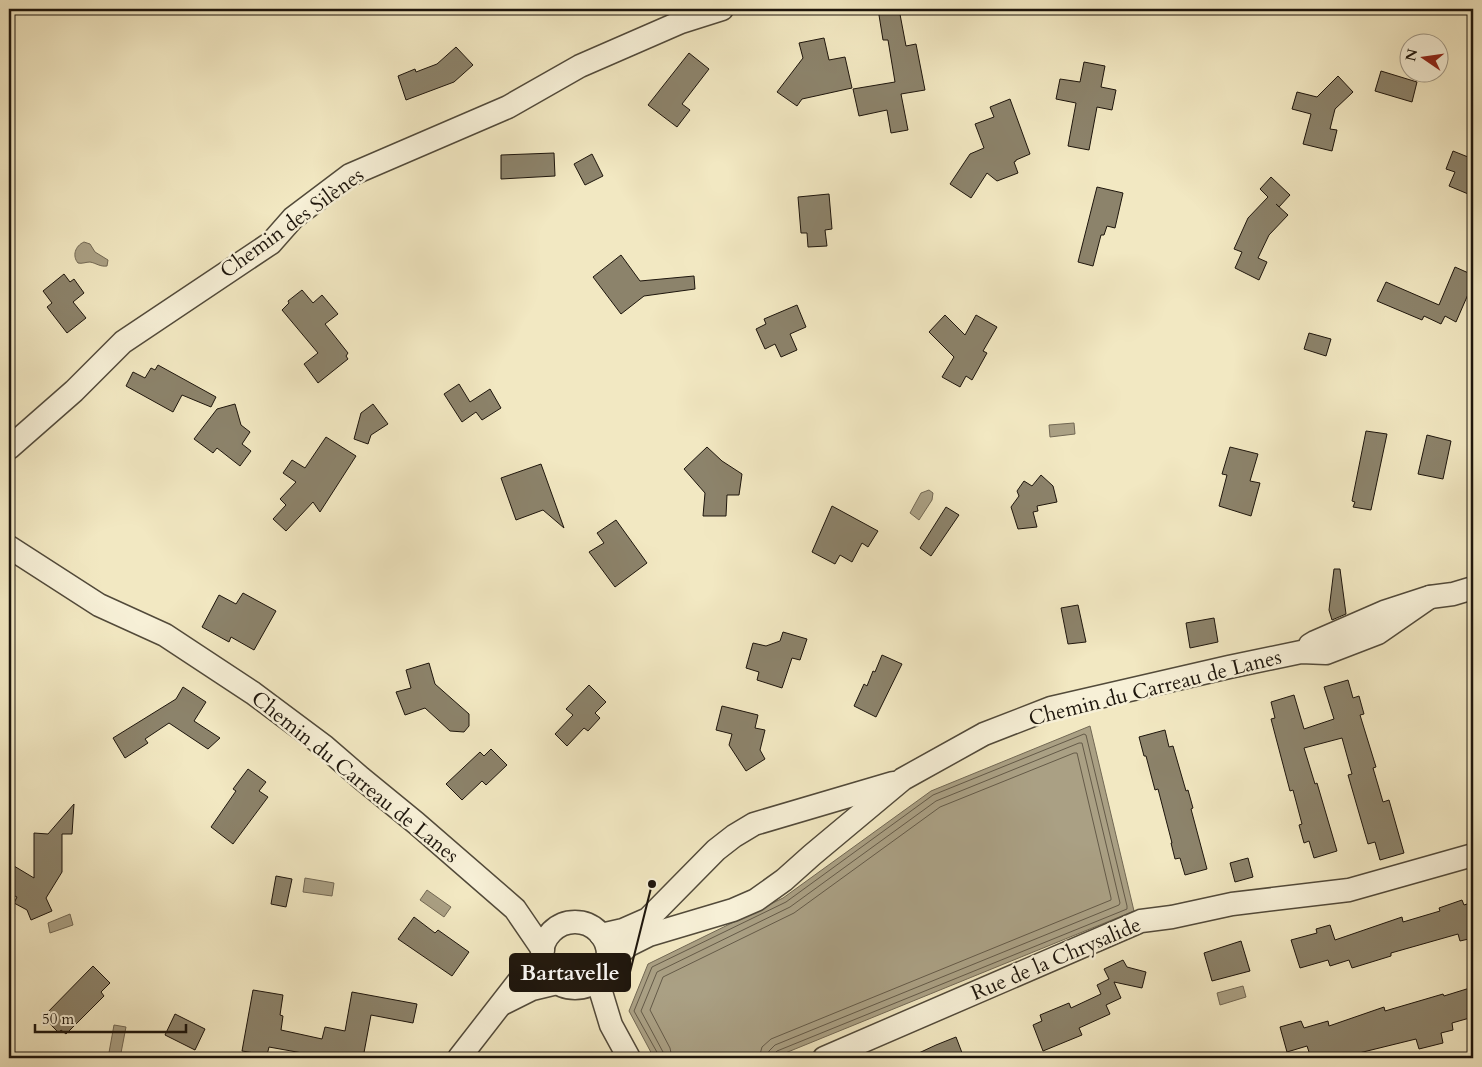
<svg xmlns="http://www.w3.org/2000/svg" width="1482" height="1067" font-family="Cardo,serif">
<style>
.water{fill:#aaa084;stroke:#726854}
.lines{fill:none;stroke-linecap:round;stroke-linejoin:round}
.shore{stroke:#645a48;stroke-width:1}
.building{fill:#8c836b;stroke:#1d150c}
.minor-casing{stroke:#524a3a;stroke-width:25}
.minor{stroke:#f7f0d7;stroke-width:22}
.labels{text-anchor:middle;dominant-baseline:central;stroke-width:5;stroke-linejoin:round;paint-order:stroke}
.street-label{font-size:21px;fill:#1d150c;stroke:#f7f0d7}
.leader{fill:none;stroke:#1d150c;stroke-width:2}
.callout-dot{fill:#1d150c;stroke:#f7f0d7;stroke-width:2}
.callout{fill:#1d150c;stroke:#1d150c;stroke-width:2}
.callout-label{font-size:22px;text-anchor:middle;font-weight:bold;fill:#fff}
</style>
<rect width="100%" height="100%" fill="#f2e8c2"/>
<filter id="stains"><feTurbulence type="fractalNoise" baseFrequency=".004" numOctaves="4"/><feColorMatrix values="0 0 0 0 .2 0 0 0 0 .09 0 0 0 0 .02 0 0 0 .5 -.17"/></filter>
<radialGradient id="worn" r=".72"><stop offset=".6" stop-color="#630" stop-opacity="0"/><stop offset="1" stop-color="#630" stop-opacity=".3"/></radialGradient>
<g class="water">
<path d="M84,242L90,244L95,252L108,260L107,266C100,267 96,263 90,262C86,262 82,264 78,263C72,256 75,246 84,242Z"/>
<path d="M1074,423L1075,434L1050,437L1049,425Z"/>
<path d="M929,490L933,493L932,500L919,520L910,513L921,493Z"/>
<path d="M1090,726L1134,911L773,1058H654L629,1011L648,964L783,898L931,791Z"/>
<path d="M305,878L334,883L332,896L303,892Z"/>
<path d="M427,890L451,907L444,917L420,900Z"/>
<path d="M70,914L73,925L50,933L48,923Z"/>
<path d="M1243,986L1246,997L1220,1005L1217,993Z"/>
<path d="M114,1025L126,1027L120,1058H108Z"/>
</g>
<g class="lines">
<g class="shore">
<path d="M658,1058V1054L634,1011L652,967L786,902L933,795L1084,734L1086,735L1127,906V909L777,1051L774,1054L773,1058"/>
<path d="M665,1058L663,1052L641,1011L657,972L790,907L936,801L1079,743H1082L1120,903L1119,905L775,1045L769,1051L767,1058"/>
<path d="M672,1058L670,1048L650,1010L663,977L794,913L940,807L1074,753H1077L1111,898V900L771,1039L762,1047L759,1058"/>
</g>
</g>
<g class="building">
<path d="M878,9H899L906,46L916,44L925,90L901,94L908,130L891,133L887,110L859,116L853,89L895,82L888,40H883Z"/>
<path d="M824,38L829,60L845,57L852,88L802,99L797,106L777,92L803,58L799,43Z"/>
<path d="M456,47L473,65L454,82L406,100L398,76L415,69L416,72L437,64Z"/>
<path d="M689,53L709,69L682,104L690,110L677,127L648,105Z"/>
<path d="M1084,62L1105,66L1101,87L1116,90L1112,110L1097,107L1089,150L1068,146L1076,103L1056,99L1060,79L1080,82Z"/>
<path d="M1381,71L1417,82L1412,102L1375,91Z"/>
<path d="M1338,76L1353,92L1335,109L1330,129L1337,130L1332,151L1303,144L1311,114L1292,109L1297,92L1317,97Z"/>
<path d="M1010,99L1030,154L1016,160V161L1014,162L1018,173L997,181L987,173L971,198L950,184L970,154L984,148L975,124L994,117L990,107Z"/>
<path d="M1453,151L1473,159V196L1449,186L1455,172L1446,169Z"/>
<path d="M554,153L555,176L501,179V155Z"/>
<path d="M592,154L603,176L585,185L574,164Z"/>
<path d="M1271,177L1290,195L1279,207L1276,204L1288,215L1269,235L1258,258L1267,262L1259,280L1235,268L1242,252L1234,249L1248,218L1268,197L1260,189Z"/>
<path d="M1097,187L1123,193L1115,228L1107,226L1104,235H1101L1093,266L1078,262Z"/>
<path d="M829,194L832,229L825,230L827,246L808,247L807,233H801L798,197Z"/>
<path d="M621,255L640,281L694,276L695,289L644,296L621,314L593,277Z"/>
<path d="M1455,267L1473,275V283L1456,322L1445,316L1441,324L1424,316L1422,320L1377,301L1386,282L1439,305Z"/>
<path d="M64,274L70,282L74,279L84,293L73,302L86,318L67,333L47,307L52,303L43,291Z"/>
<path d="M302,290L313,303L322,295L338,314L325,324L348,353L346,356L348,359L318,383L304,364L318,353L282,310L289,303L288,301Z"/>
<path d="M797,305L806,327L790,334L797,350L781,357L775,344L765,349L756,329L766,324L764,319Z"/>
<path d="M945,315L965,335L976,315L997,327L983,351L987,353L972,380L966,376L960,387L942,377L954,357L929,332Z"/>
<path d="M1309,333L1331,339L1326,356L1304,349Z"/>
<path d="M158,365L216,397L211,407L182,395L173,412L126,386L133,372L145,378L151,368L155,370Z"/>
<path d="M459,384L470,402L490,389L501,408L482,420L476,412L462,422L444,394Z"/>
<path d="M235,404L241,425L250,432L242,444L251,451L240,466L217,448L213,453L194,439L217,409Z"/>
<path d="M373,404L388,424L371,435L368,444L354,439L361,413Z"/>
<path d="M1366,431L1387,434L1371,510L1353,507L1355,502L1352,501Z"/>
<path d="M1427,435L1451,441L1443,479L1418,474Z"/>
<path d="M326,437L356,456L320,512L313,502L286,531L273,519L286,505L280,499L296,482L283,473L292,460L305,468Z"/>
<path d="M707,447L722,461L742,474L739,495H727L726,516H703L705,493L684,469Z"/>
<path d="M1230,447L1258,454L1250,481L1260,483L1251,516L1219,506L1227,475L1222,474Z"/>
<path d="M541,464L564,528L543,510L516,520L501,478Z"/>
<path d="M1041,475L1053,486L1057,502L1037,506L1038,511L1033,512L1037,527L1018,529L1011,507L1019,496L1017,491L1024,481L1032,486Z"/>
<path d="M832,506L878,531L868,547L862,543L852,562L840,555L835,564L812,552Z"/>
<path d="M946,507L959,515L931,556L920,548Z"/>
<path d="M616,520L647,563L615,587L589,552L604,543L597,533Z"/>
<path d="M1334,569H1340L1346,614L1332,620L1329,610Z"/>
<path d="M243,593L276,611L254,650L231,637L229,642L202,627L219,595L236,604Z"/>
<path d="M1078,605L1086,642L1068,644L1061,608Z"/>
<path d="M1214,618L1218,642L1190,648L1186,623Z"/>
<path d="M783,632L807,639L800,660L792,658L782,688L757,680L759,672L746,668L753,643L766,646L780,641Z"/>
<path d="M882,655L902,664L876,717L854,706L864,684L867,686L873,671L875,672Z"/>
<path d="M429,663L435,684L469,714V726L464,732L450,731L425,708L405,715L396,692L411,688L406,670Z"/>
<path d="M1348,680L1353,698L1359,696L1364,714L1360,715L1376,767L1373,768L1383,802L1389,800L1404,853L1380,860L1375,842L1368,844L1348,775L1352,774L1342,738L1304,748L1315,784L1317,783L1337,851L1314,858L1309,841L1304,843L1299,825L1302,824L1293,790L1290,791L1271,719L1275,718L1271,702L1294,695L1304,729L1334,719L1324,687Z"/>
<path d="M589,685L606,702L595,713L600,718L588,731L584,728L567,746L555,734L573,715L566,709Z"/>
<path d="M183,687L206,702L194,721L220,738L208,749L169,723L145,739L148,743L125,758L113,738L176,699Z"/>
<path d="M722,706L758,715L755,728L765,730L760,750L765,759L746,771L729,745L732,734L716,730Z"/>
<path d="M1165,730L1169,747L1173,746L1186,791L1188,790L1193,808L1191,809L1207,869L1185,875L1180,858L1175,859L1171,843H1172L1158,789L1155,790L1146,756H1144L1139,737Z"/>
<path d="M491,749L507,765L486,785L482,781L462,800L446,784L480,752L484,756Z"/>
<path d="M248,769L266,782L259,791L268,797L233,844L211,827L236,791L233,789Z"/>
<path d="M74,804L72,834H62V872L46,898L52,911L31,920L27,910L14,903L17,897L9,893V863L34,878V833L48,834Z"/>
<path d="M1248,858L1253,877L1235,882L1230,863Z"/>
<path d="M276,876L292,879L286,907L271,904Z"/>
<path d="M1462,900L1464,905L1473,902V938L1460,941L1458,934L1391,953V956L1352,968L1349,960L1330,966L1328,960L1300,968L1291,940L1317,933L1316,929L1330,925L1335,940L1402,917L1403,922L1440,911L1439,908Z"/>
<path d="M414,917L435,933L438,930L469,952L452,976L398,939Z"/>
<path d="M1241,941L1250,971L1212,981L1204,953Z"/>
<path d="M1123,960L1127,967L1146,972L1142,988L1114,982L1121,998L1106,1005L1110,1014L1079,1028L1082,1035L1043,1051L1033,1025L1042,1021L1040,1015L1069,1003L1071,1008L1101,994L1097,985L1109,979L1104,969Z"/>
<path d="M93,966L110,983L101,992L104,996L66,1034L61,1030L59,1033L43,1017Z"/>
<path d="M1473,987V1017L1452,1023L1453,1030L1441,1033L1443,1043L1419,1049L1416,1039L1359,1053L1360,1058H1311L1307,1046L1287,1052L1280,1027L1301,1021L1304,1028L1328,1021L1329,1026L1384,1007L1385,1011L1443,994L1444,996Z"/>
<path d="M253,990L283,995L280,1015L283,1016L281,1030L322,1039L325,1027L345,1031L352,992L417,1004L413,1023L371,1015L363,1058H319V1056L269,1047L267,1055L242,1051Z"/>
<path d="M175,1014L205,1029L195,1050L165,1035Z"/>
<path d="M956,1037L964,1058H908L936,1045Z"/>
</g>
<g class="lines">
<defs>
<g id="minor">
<path d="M9,448L74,391L123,342L271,243L293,218L350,175L508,107L580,66L681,22L722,9"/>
<path d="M9,547L99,605L165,635L253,693L324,746L361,778L416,823L515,909L543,950"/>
<path d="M1310,645L1315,642L1384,612L1430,597L1453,594L1473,588"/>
<circle cx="575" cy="955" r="33"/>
<path d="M601,935L623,930L648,919L716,850L734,836L754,824L893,783"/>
<path d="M606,966L629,945L649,935L733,910L756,900L784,880L812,855L903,779L984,734L1051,708L1229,667L1301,652L1326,653L1378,633L1430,597"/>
<path d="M597,979L611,1025L629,1058"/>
<path d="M504,1003L532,989L557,983"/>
<path d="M459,1058L525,973L544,965"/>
<path d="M824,1058L1141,921L1172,917L1232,904L1349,890L1473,855"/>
</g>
</defs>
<use href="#minor" class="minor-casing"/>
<use href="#minor" class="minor"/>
</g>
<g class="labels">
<g class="street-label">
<text transform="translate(292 223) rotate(-36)">Chemin des Silènes</text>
<text transform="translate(1155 688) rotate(-14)">Chemin du Carreau de Lanes</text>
<text transform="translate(355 777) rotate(39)">Chemin du Carreau de Lanes</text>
<text transform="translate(1056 959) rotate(-23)">Rue de la Chrysalide</text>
</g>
</g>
<path class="leader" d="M652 884L630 972"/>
<circle class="callout-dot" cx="652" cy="884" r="5"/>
<rect class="callout" x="510" y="954" width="120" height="37" rx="5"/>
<g class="callout-label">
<text x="570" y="980">Bartavelle</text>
</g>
<rect width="1482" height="1067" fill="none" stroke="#f2e8c2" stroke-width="30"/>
<rect x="10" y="10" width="1462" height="1047" fill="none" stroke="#1d150c" stroke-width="2.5"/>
<rect x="15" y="15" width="1452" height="1037" fill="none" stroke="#1d150c"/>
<g transform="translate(1424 58) rotate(283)"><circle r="24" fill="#f7f0d7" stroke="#a09886"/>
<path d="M0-4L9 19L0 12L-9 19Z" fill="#8f2418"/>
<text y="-8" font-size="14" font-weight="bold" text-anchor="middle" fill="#1d150c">N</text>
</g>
<path d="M35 1024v8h151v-8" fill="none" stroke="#1d150c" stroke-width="2.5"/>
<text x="42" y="1024" font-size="15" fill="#1d150c" stroke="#f7f0d7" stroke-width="4" paint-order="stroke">50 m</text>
<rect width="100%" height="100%" filter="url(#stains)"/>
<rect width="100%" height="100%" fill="url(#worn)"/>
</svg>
